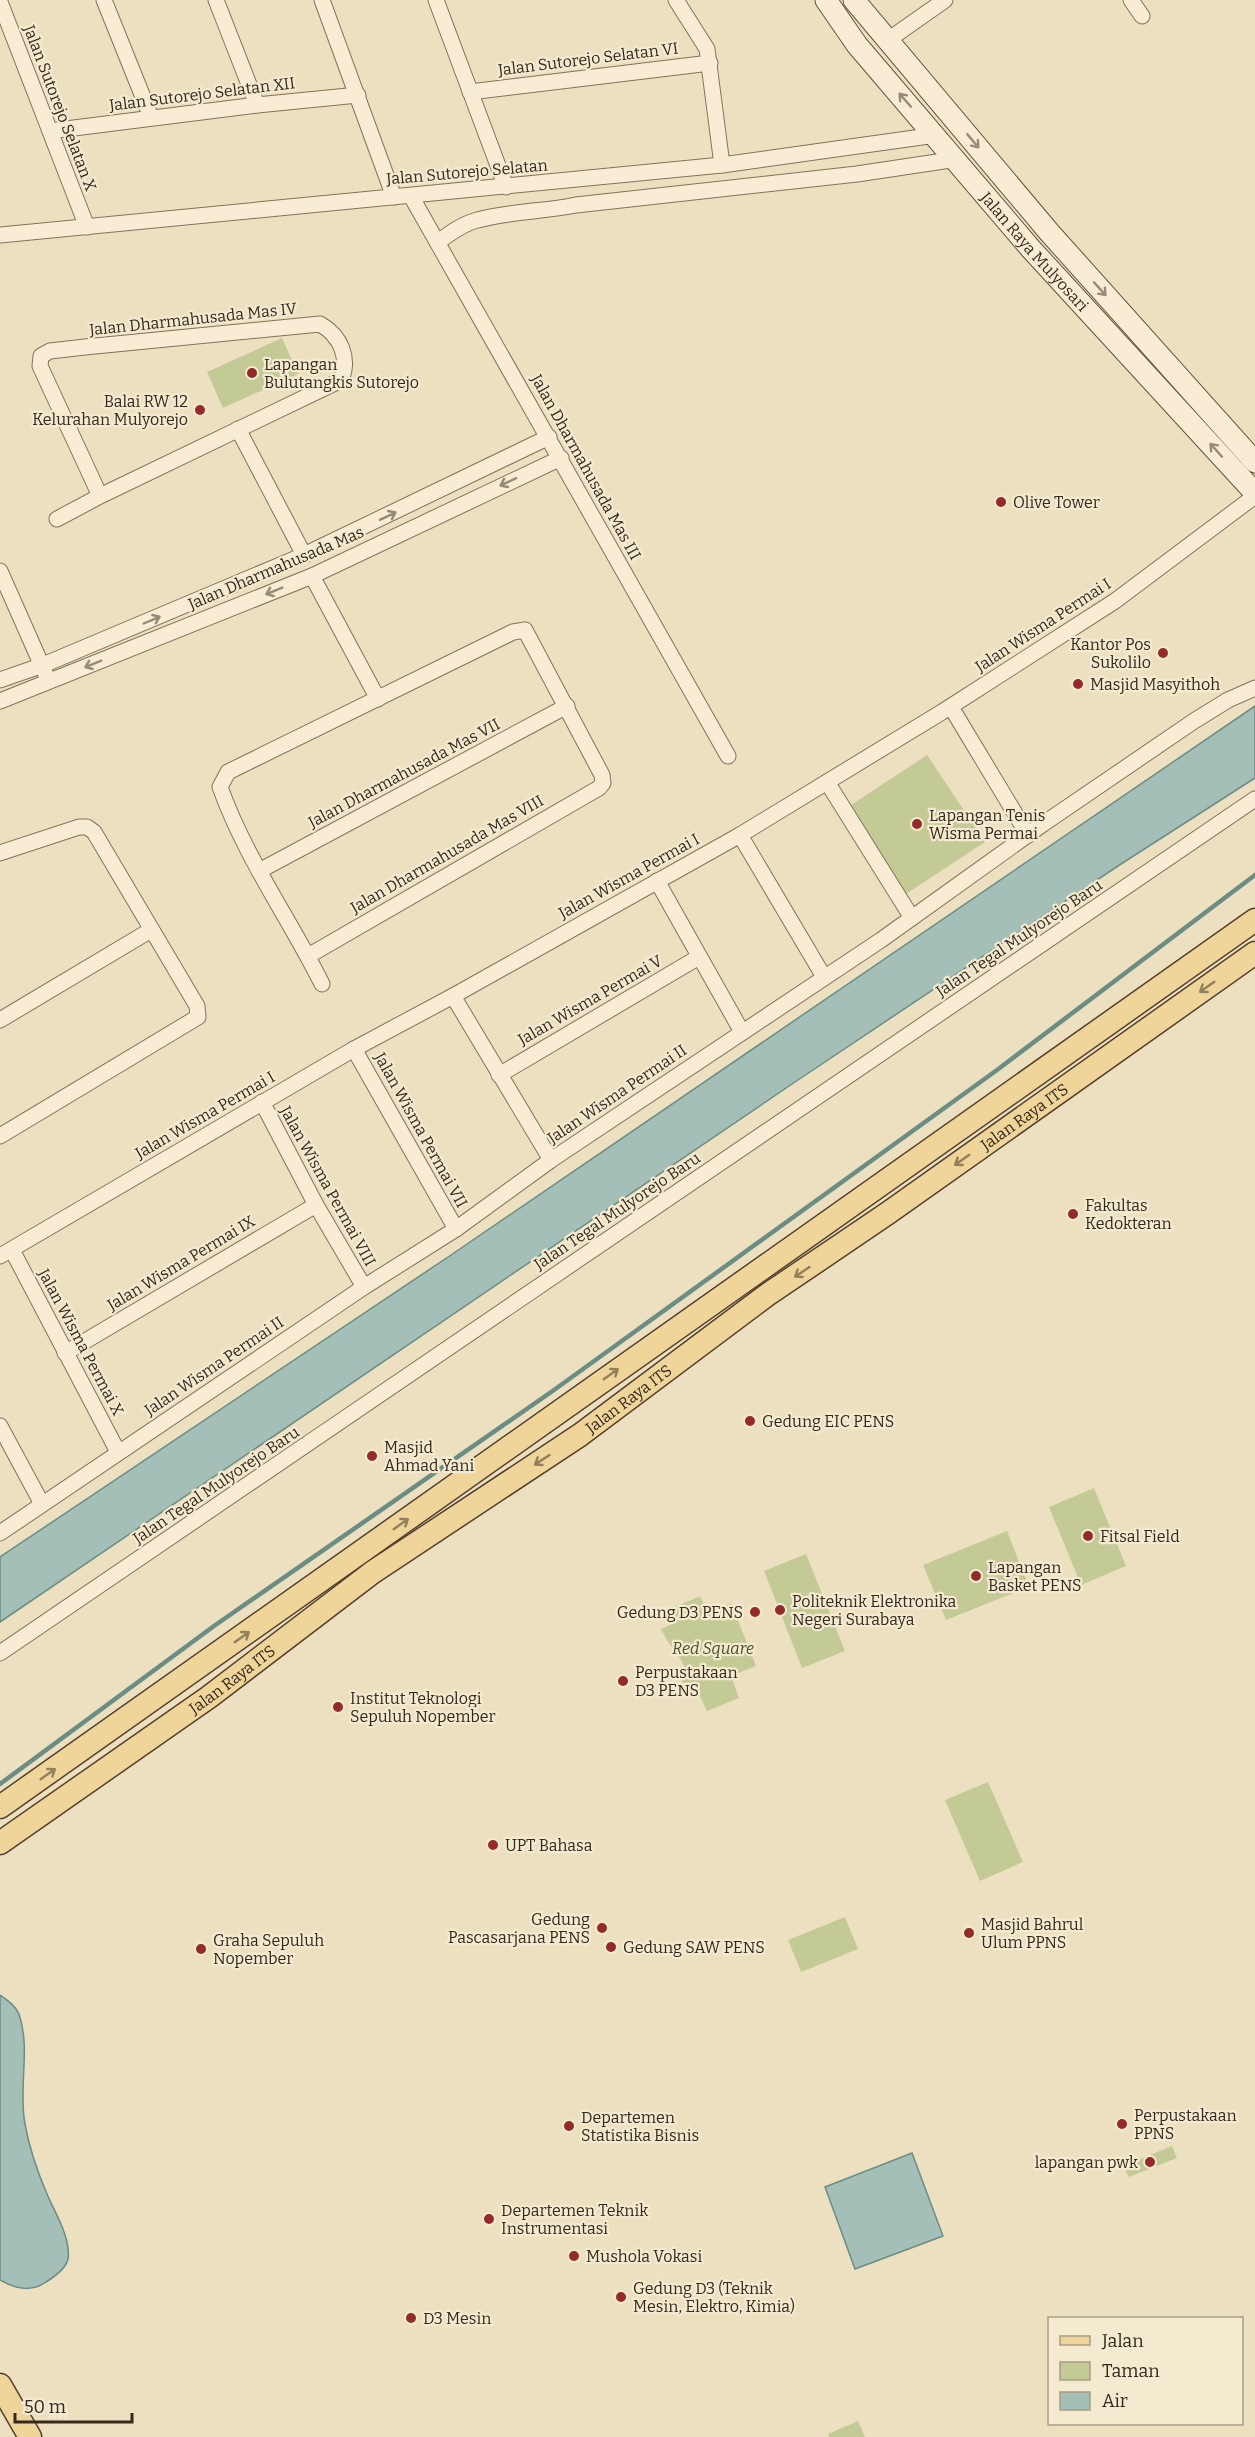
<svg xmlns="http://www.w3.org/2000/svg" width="1255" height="2437" font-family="Bitter,serif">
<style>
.green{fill:#c4ca95}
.water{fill:#a3bfb7;stroke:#6b8d84;stroke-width:1.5}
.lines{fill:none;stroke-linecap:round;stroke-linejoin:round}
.stream{stroke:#6b8d84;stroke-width:4.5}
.minor-casing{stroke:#857159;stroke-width:17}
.secondary-casing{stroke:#67523c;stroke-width:23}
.primary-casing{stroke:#533f2d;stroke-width:25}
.minor{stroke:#f8edd4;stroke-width:15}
.secondary{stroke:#f8edd4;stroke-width:21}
.primary{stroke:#efd599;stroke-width:22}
.oneway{stroke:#968b78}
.oneway2{stroke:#927f5b}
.poi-dot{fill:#932b2b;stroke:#f4ead0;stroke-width:2}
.labels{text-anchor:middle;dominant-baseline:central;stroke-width:4.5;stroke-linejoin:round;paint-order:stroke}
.street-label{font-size:16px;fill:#35291d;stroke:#f4ead0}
.poi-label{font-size:16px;fill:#35291d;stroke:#f4ead0;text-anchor:start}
.park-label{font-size:16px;font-style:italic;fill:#465124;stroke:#f4ead0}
</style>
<rect width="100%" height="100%" fill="#ede0c1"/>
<g class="green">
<path d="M282,338L298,374L223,408L207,372Z"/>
<path d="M927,755L985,842L906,894L848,807Z"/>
<path d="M1094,1488L1126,1566L1081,1585L1049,1507Z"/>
<path d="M1007,1531L1029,1587L946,1620L923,1565Z"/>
<path d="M806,1554L845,1651L802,1668L764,1571Z"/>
<path d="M700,1596L708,1613L731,1603L756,1666L731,1676L739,1698L707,1711L697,1690L687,1693L681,1678L685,1667C677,1652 668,1644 661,1629L672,1624L666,1611Z"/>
<path d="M988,1782L1023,1862L980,1881L945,1800Z"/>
<path d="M845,1917L858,1949L801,1972L788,1940Z"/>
<path d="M1172,2146L1177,2158L1129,2177L1123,2166Z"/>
<path d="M858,2421L865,2437H829L828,2434Z"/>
</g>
<g class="water">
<path d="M1255,706V778L1121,864L795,1082L0,1622V1557L451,1255Z"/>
<path d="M0,1995C7,2000 15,2005 19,2014C31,2049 18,2089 25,2124C29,2147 38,2173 47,2194C55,2213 71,2238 68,2259C66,2269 54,2277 46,2282C31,2293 15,2289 0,2280Z"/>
<path d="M912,2153L943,2236L855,2269L825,2187Z"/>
</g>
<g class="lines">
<path class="stream" d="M0,1784L214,1626L554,1390L997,1070L1255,875"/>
<defs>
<g id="minor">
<path d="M104,0L151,117"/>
<path d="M216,0L257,105"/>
<path d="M322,0L394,197"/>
<path d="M436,0L506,187"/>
<path d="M676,0L707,49L722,165"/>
<path d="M1131,0L1142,16"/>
<path d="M0,2L87,227"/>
<path d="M888,40L945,0"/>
<path d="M470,92L710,63"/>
<path d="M50,131L257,105L358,95"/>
<path d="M411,196L728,756"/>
<path d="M0,235L722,165L936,135"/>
<path d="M438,242C449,234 461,225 474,221C507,211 543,212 576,205L857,174L957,159"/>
<path d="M238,429L304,555"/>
<path d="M57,519L100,496L341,380C350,358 341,336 320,324L85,347L50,351L41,356L40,366L100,496"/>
<path d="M0,571L46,675"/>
<path d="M312,576L378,699"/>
<path d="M0,680L43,665L304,555L549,437"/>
<path d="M0,701L312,576L561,458"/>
<path d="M951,707L1028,835"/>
<path d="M827,782L912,918"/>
<path d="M740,835L824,977"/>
<path d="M0,853L79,827H87L94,832L197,1006L198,1017L0,1136"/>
<path d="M259,871L567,706"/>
<path d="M657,881L742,1032"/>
<path d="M308,956L599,788L603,783L602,775L525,630L513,632L228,772L220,787C245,857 289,918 322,984"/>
<path d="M453,996L551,1160"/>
<path d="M0,1020L151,930"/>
<path d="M354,1049L456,1229"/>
<path d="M499,1075L699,957"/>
<path d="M262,1102L316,1205L364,1287"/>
<path d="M12,1250L118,1452"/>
<path d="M0,1256L354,1049L453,996L740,835L942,712L1115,601L1255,496"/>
<path d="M65,1353L316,1205"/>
<path d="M0,1426L42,1504"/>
<path d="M0,1533L364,1287L456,1229L551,1160L881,940L1043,824L1194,721L1228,700L1255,688"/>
<path d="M0,1653L1255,799"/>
</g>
<g id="secondary">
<path id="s1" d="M826,0L857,45L1031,249L1255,493"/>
<path d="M854,0L1049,232L1255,462"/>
</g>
<g id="primary">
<path d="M0,1807L1255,920"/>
<path id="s2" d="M0,1843L209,1697L373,1572L580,1435L767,1295L888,1213L1255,953"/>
<path d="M0,2385L30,2437"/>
</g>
</defs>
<use href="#minor" class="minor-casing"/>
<use href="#secondary" class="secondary-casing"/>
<use href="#primary" class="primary-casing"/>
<use href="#minor" class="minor"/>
<use href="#secondary" class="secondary"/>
<use href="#primary" class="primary"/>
</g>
<defs><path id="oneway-shaft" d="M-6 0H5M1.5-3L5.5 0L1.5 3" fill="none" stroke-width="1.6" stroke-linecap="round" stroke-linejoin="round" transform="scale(1.5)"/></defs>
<g class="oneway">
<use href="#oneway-shaft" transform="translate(905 100) rotate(-131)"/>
<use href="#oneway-shaft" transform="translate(973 141) rotate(50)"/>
<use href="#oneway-shaft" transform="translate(1100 289) rotate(48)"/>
<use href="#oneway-shaft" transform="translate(1216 450) rotate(-132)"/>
<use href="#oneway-shaft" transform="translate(508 482) rotate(155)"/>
<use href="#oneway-shaft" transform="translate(388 516) rotate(-25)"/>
<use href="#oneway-shaft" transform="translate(274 591) rotate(158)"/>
<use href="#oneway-shaft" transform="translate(152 620) rotate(-23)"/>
<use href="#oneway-shaft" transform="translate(93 664) rotate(158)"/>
</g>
<g class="oneway2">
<use href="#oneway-shaft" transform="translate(1207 987) rotate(145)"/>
<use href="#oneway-shaft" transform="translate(962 1160) rotate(145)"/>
<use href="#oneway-shaft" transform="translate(802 1272) rotate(146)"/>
<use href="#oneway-shaft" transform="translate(611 1374) rotate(-35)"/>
<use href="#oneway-shaft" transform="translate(542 1460) rotate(147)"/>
<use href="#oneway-shaft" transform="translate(401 1524) rotate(-35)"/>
<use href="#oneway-shaft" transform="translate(242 1637) rotate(-35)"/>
<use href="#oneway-shaft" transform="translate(48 1774) rotate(-35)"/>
</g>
<g class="poi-dot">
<circle cx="252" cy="373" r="6"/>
<circle cx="200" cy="410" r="6"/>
<circle cx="1001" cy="502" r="6"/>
<circle cx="1163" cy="653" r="6"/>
<circle cx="1078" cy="684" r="6"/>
<circle cx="917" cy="824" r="6"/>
<circle cx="1073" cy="1214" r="6"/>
<circle cx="750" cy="1421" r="6"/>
<circle cx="372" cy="1456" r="6"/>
<circle cx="1088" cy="1536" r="6"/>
<circle cx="976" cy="1576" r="6"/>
<circle cx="780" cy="1610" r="6"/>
<circle cx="755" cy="1612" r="6"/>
<circle cx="623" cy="1681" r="6"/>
<circle cx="338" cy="1707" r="6"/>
<circle cx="493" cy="1845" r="6"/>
<circle cx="602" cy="1928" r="6"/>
<circle cx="969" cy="1933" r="6"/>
<circle cx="611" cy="1947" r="6"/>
<circle cx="201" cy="1949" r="6"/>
<circle cx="1122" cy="2124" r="6"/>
<circle cx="569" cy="2126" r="6"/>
<circle cx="1150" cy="2162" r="6"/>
<circle cx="489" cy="2219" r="6"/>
<circle cx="574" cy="2256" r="6"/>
<circle cx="621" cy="2297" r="6"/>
<circle cx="411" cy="2318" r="6"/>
</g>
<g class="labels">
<g class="street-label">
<text transform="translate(588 59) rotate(-7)">Jalan Sutorejo Selatan VI</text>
<text transform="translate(202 94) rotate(-7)">Jalan Sutorejo Selatan XII</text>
<text transform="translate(60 108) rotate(69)">Jalan Sutorejo Selatan X</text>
<text transform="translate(467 172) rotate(-5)">Jalan Sutorejo Selatan</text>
<text stroke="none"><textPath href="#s1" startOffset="327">Jalan Raya Mulyosari</textPath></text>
<text transform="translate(193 319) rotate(-6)">Jalan Dharmahusada Mas IV</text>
<text transform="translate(586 467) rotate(61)">Jalan Dharmahusada Mas III</text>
<text transform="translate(276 568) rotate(-23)">Jalan Dharmahusada Mas</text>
<text transform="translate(1043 625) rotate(-33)">Jalan Wisma Permai I</text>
<text transform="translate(404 773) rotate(-28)">Jalan Dharmahusada Mas VII</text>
<text transform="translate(447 854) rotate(-30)">Jalan Dharmahusada Mas VIII</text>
<text transform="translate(629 876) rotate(-29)">Jalan Wisma Permai I</text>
<text transform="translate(1019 938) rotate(-34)">Jalan Tegal Mulyorejo Baru</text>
<text transform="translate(590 1000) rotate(-30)">Jalan Wisma Permai V</text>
<text transform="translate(617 1094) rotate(-34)">Jalan Wisma Permai II</text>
<text transform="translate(205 1115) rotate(-30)">Jalan Wisma Permai I</text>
<text stroke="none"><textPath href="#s2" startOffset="1256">Jalan Raya ITS</textPath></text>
<text transform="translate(421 1130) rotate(61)">Jalan Wisma Permai VII</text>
<text transform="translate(328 1186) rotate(61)">Jalan Wisma Permai VIII</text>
<text transform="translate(617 1211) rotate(-34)">Jalan Tegal Mulyorejo Baru</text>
<text transform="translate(181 1263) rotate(-31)">Jalan Wisma Permai IX</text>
<text transform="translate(81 1342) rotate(62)">Jalan Wisma Permai X</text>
<text transform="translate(214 1366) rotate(-34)">Jalan Wisma Permai II</text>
<text stroke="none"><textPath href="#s2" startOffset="770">Jalan Raya ITS</textPath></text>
<text transform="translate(216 1485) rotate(-34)">Jalan Tegal Mulyorejo Baru</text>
<text stroke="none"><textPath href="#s2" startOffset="284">Jalan Raya ITS</textPath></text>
</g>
<g class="poi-label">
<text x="264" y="364">Lapangan<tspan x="264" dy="18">Bulutangkis Sutorejo</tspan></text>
<text x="188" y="401" text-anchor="end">Balai RW 12<tspan x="188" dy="18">Kelurahan Mulyorejo</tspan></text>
<text x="1013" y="502">Olive Tower</text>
<text x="1151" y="644" text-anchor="end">Kantor Pos<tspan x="1151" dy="18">Sukolilo</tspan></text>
<text x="1090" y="684">Masjid Masyithoh</text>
<text x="929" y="815">Lapangan Tenis<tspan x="929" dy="18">Wisma Permai</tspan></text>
<text x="1085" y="1205">Fakultas<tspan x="1085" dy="18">Kedokteran</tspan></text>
<text x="762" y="1421">Gedung EIC PENS</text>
<text x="384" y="1447">Masjid<tspan x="384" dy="18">Ahmad Yani</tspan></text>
<text x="1100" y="1536">Fitsal Field</text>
<text x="988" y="1567">Lapangan<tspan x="988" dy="18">Basket PENS</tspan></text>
<text x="792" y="1601">Politeknik Elektronika<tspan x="792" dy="18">Negeri Surabaya</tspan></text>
<text x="743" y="1612" text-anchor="end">Gedung D3 PENS</text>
<text x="635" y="1672">Perpustakaan<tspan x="635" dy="18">D3 PENS</tspan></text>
<text x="350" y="1698">Institut Teknologi<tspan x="350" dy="18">Sepuluh Nopember</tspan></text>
<text x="505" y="1845">UPT Bahasa</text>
<text x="590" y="1919" text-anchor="end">Gedung<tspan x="590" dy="18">Pascasarjana PENS</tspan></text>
<text x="981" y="1924">Masjid Bahrul<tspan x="981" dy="18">Ulum PPNS</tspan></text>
<text x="213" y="1940">Graha Sepuluh<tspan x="213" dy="18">Nopember</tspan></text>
<text x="623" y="1947">Gedung SAW PENS</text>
<text x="1134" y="2115">Perpustakaan<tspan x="1134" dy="18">PPNS</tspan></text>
<text x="581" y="2117">Departemen<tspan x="581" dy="18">Statistika Bisnis</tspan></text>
<text x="1138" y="2162" text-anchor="end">lapangan pwk</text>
<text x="501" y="2210">Departemen Teknik<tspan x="501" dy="18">Instrumentasi</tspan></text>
<text x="586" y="2256">Mushola Vokasi</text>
<text x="633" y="2288">Gedung D3 (Teknik<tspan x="633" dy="18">Mesin, Elektro, Kimia)</tspan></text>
<text x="423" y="2318">D3 Mesin</text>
</g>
<g class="park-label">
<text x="713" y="1648">Red Square</text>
</g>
</g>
<rect x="1048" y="2317" width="195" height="108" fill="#f4ead0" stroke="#a89d88" stroke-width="1.5"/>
<rect x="1060" y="2336" width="30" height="9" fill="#efd599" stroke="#a89d88" stroke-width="1.5"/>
<text x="1102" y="2347" font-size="18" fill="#35291d">Jalan</text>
<rect x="1060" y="2362" width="30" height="18" fill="#c4ca95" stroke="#a89d88" stroke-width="1.5"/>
<text x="1102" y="2377" font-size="18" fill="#35291d">Taman</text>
<rect x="1060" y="2392" width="30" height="18" fill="#a3bfb7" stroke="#a89d88" stroke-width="1.5"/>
<text x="1102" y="2407" font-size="18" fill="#35291d">Air</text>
<path d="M15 2413v9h117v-9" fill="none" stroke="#35291d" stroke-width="3"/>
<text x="24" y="2413" font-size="18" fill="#35291d" stroke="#f4ead0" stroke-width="4.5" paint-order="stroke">50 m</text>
</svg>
